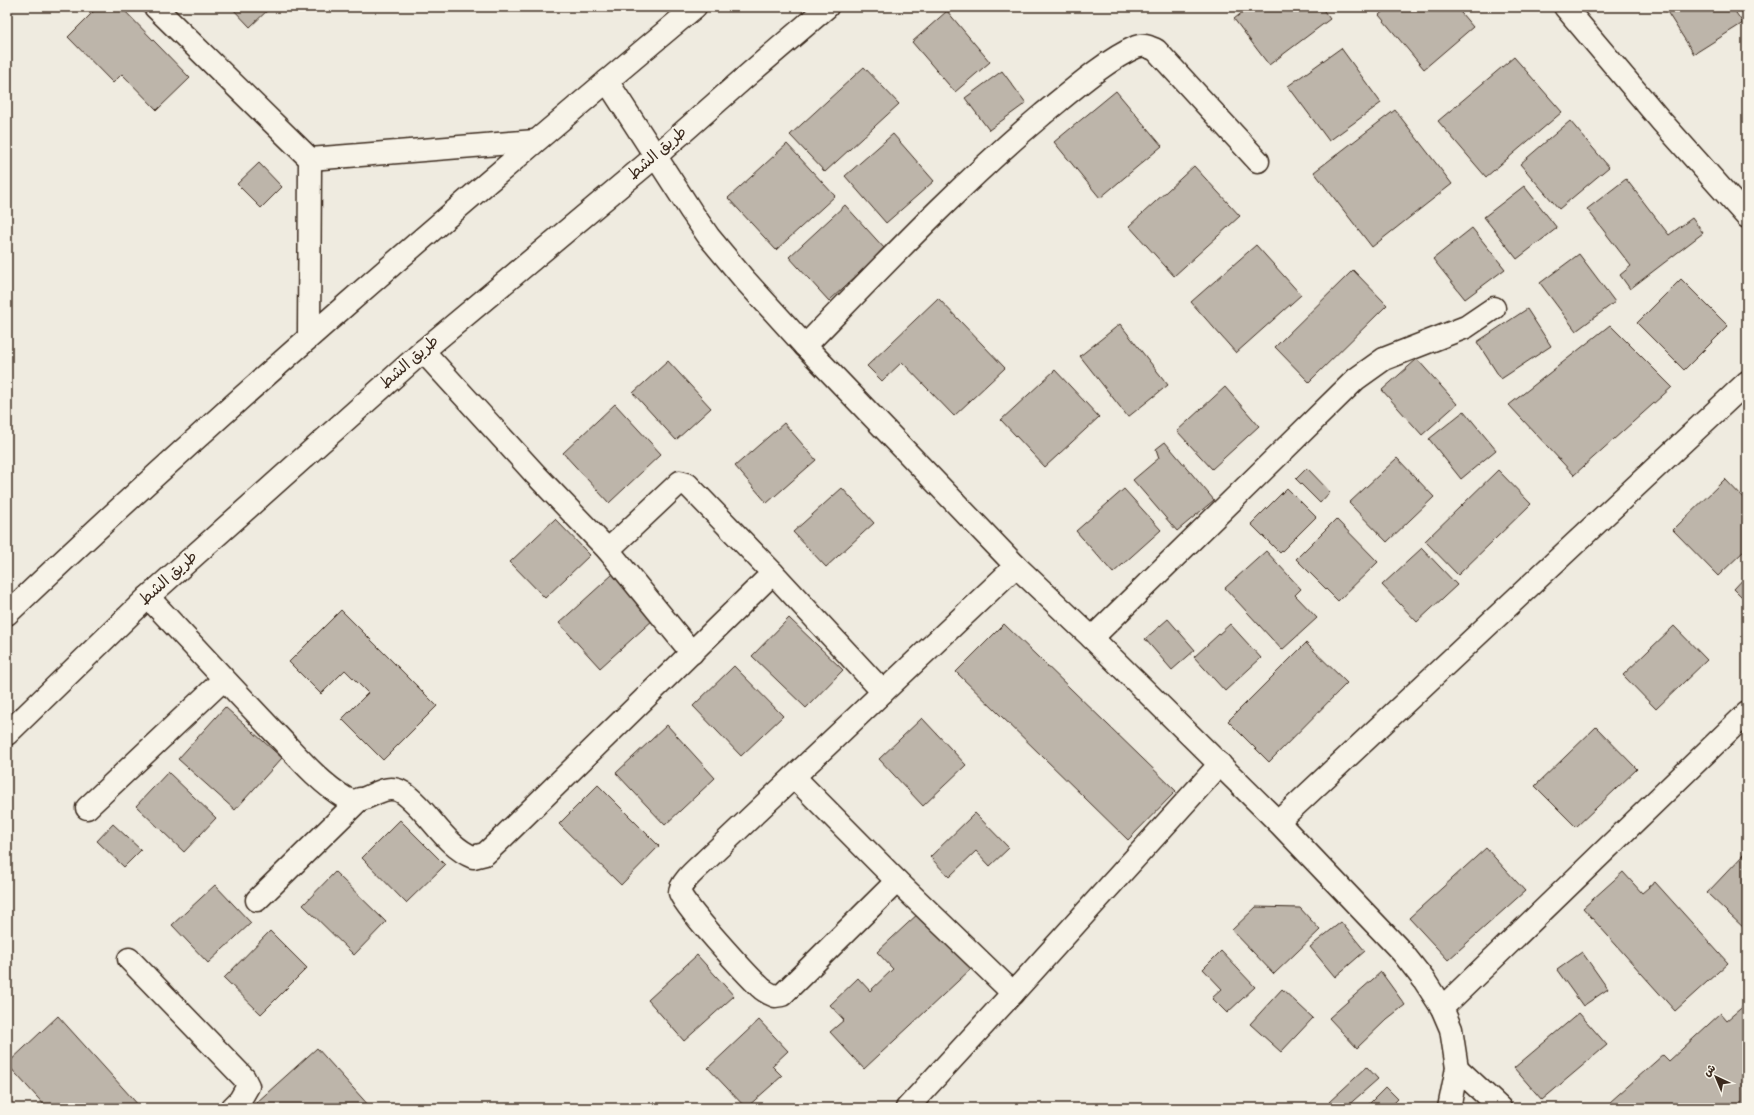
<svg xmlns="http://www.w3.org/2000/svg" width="1754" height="1115" font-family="Dekko,'Playpen Sans Arabic',sans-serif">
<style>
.building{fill:#bdb5aa;stroke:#3b2a1e}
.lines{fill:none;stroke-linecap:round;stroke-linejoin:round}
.minor-casing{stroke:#3b2a1e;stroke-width:25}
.highway-casing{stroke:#3b2a1e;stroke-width:25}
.minor{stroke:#f7f3e8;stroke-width:22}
.highway{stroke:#f7f3e8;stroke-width:22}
.labels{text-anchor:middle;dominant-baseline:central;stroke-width:4;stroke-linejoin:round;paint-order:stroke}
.street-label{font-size:16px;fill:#3b2a1e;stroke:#f7f3e8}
</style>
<rect width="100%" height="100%" fill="#efebe0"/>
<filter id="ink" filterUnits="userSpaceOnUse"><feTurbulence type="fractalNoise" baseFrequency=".025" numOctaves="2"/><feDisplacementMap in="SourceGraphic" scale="8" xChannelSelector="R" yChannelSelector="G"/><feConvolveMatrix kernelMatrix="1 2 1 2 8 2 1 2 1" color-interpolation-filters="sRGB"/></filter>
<g filter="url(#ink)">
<g class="building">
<path d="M98,7H121L190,78L157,110L122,74L113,83L68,37Z"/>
<path d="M231,7H271L250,27Z"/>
<path d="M1249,7H1321L1330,19L1269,65L1234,19Z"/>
<path d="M1388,7H1456L1473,27L1424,69L1379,15Z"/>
<path d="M1664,7H1732L1743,23L1694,54Z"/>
<path d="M947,11L990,62L955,92L912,42Z"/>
<path d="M1341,48L1381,103L1329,141L1288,86Z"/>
<path d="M1514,57L1562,112L1486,177L1438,121Z"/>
<path d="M864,67L899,104L825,172L790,135Z"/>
<path d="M1002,71L1026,103L989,130L965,98Z"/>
<path d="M1116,91L1162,146L1100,198L1054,142Z"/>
<path d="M1395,110L1452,184L1372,247L1314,172Z"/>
<path d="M1570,121L1609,167L1559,209L1520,164Z"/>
<path d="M893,134L934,181L886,223L845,176Z"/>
<path d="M787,144L835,196L776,250L728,198Z"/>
<path d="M259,163L282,187L261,208L237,184Z"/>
<path d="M1194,166L1240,216L1174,276L1129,226Z"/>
<path d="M1626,179L1669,235L1692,218L1703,233L1630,289L1620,275L1631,266L1587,209Z"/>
<path d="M1524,186L1557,228L1517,259L1484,217Z"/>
<path d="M845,205L885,249L829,301L789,257Z"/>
<path d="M1472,228L1505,269L1465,299L1433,259Z"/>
<path d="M1256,245L1301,295L1236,353L1191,302Z"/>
<path d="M1579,254L1615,302L1576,331L1540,283Z"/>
<path d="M1353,270L1387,305L1309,382L1275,347Z"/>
<path d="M1681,279L1728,326L1684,370L1637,323Z"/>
<path d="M938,298L1005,368L954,416L902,362L882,381L867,366Z"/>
<path d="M1527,309L1551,346L1501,379L1477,342Z"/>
<path d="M1120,324L1168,385L1128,417L1080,356Z"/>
<path d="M1610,325L1672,387L1574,475L1509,405Z"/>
<path d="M1417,359L1457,404L1422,435L1382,390Z"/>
<path d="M668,361L711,408L676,440L633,393Z"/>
<path d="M1055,370L1099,417L1045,467L1001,420Z"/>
<path d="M1225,387L1259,426L1212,469L1177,431Z"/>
<path d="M615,404L661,454L609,503L563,453Z"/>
<path d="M1464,411L1496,450L1461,479L1429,439Z"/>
<path d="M784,423L816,460L767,503L735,466Z"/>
<path d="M1165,442L1214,500L1177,531L1133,480L1159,458L1156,449Z"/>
<path d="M1397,458L1434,497L1387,542L1349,503Z"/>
<path d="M1307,468L1330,492L1320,503L1296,479Z"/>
<path d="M1498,470L1531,504L1458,575L1425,541Z"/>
<path d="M1725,479L1747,502V548L1718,576L1673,530Z"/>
<path d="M842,488L874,523L826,567L793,532Z"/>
<path d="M1287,488L1316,517L1280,553L1251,524Z"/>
<path d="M1124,489L1161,530L1113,573L1076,531Z"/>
<path d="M555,519L590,555L545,598L510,562Z"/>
<path d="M1336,519L1378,562L1338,601L1296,559Z"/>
<path d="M1422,548L1457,585L1417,622L1382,585Z"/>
<path d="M1266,551L1301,589L1295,595L1317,618L1282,650L1225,588Z"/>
<path d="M613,574L654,619L600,668L559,623Z"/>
<path d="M1747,575V602L1734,589Z"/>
<path d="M341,610L437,706L383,760L342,719L368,693L345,670L321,694L289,662Z"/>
<path d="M789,618L843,670L806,708L752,656Z"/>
<path d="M1168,619L1195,650L1172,670L1145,639Z"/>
<path d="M1004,624L1176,791L1128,840L956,672Z"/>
<path d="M1230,624L1261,658L1225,691L1194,657Z"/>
<path d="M1674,626L1707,660L1656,709L1623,675Z"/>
<path d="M1306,643L1347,683L1269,762L1228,721Z"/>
<path d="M734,666L783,716L741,756L693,706Z"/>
<path d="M225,707L282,758L235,810L178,759Z"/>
<path d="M922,718L966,765L923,806L879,759Z"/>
<path d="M667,725L715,778L665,825L616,773Z"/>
<path d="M1596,727L1637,769L1576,827L1535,786Z"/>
<path d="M168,772L216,818L184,852L136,806Z"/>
<path d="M598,785L659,846L621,885L559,824Z"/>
<path d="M975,813L1009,848L990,866L976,851L949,877L930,857Z"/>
<path d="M400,820L445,865L406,903L362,858Z"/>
<path d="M113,824L141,850L124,867L97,841Z"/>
<path d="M1486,848L1525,891L1448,960L1409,918Z"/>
<path d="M1745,853L1747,855V931L1707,893Z"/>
<path d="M335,872L386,922L354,955L303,905Z"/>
<path d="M1623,872L1642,893L1655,882L1728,963L1675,1011L1583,908Z"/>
<path d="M215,885L251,923L208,963L172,925Z"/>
<path d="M1256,907L1300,908L1320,930L1274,974L1232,930Z"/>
<path d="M921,911L973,967L864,1069L830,1032L844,1020L830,1005L858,978L870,991L893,969L877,952Z"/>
<path d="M1341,922L1365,951L1335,977L1310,947Z"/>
<path d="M270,931L307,968L261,1014L224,978Z"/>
<path d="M1221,951L1255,987L1227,1013L1212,998L1222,989L1203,969Z"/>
<path d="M1582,952L1608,989L1583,1006L1557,970Z"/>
<path d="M697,955L734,996L684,1041L648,1000Z"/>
<path d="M1381,972L1405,1005L1387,1019L1357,1048L1329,1018Z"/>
<path d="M1282,989L1313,1018L1281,1052L1250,1024Z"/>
<path d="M1746,1004L1747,1005V1108H1615L1610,1102L1663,1055L1669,1061L1721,1013L1727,1020Z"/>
<path d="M1579,1013L1607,1045L1542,1100L1514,1068Z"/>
<path d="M58,1016L141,1108H47L7,1064Z"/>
<path d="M759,1020L788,1051L772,1066L782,1076L746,1108L708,1068Z"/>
<path d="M317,1048L371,1108H261L256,1103Z"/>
<path d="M1367,1067L1378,1079L1345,1108H1335L1329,1102Z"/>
<path d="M1386,1087L1398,1099L1389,1108H1365Z"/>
</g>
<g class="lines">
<defs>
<g id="minor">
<path d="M155,7L310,159L309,336"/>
<path d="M1565,7L1662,122L1747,217"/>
<path d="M607,81L691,211L709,237L744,279L805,346L1016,566L1092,638L1278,822L1402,952L1424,980L1442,1008L1451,1029L1457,1068L1449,1108"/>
<path d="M310,159L535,141"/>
<path d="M805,346C882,267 958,186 1043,114C1069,93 1106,60 1136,47C1144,44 1149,47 1156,50L1258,161"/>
<path d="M608,550L692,653"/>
<path d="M773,573L883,692"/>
<path d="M148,597C191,643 233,689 276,734C297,756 319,782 345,798C364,809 381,780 402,792C428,809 444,846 473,857L485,854L498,842L773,573L687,484L680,482L608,550L536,475L423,351"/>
<path d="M1092,638L1356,379L1384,359L1466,327L1494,308"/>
<path d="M794,777L897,881L1013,993"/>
<path d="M87,808L224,679"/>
<path d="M1278,822L1747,382"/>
<path d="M897,881L782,995L775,996C770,994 764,991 760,987C749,977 681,903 680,893C679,883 699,867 706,860L1016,566"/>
<path d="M257,900L360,799"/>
<path d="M129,959L244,1078L248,1086L240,1100L232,1108"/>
<path d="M1442,1008L1747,713"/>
<path d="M1457,1068L1500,1108"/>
<path d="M907,1108L1013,993L1220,764"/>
</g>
<g id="highway">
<path d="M7,614C228,403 460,204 695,7"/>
<path d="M7,734L148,597L423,351L656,156L742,80L827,7"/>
</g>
</defs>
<use href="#minor" class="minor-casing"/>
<use href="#highway" class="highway-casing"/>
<use href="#minor" class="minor"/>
<use href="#highway" class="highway"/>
</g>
</g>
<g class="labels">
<g class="street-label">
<text transform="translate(658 154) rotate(-41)">طريق الشط</text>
<text transform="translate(410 363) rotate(-41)">طريق الشط</text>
<text transform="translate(169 579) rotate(-42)">طريق الشط</text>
</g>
</g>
<rect width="1754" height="1115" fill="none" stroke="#f7f3e8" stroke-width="24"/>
<rect x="12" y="12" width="1730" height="1091" fill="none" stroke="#3b2a1e" stroke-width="1.5" filter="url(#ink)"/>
<g transform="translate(1716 1077) rotate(316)" stroke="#f7f3e8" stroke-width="3" paint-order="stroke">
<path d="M0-3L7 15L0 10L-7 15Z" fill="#3b2a1e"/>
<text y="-6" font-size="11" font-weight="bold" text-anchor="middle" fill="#3b2a1e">ش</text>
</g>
</svg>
